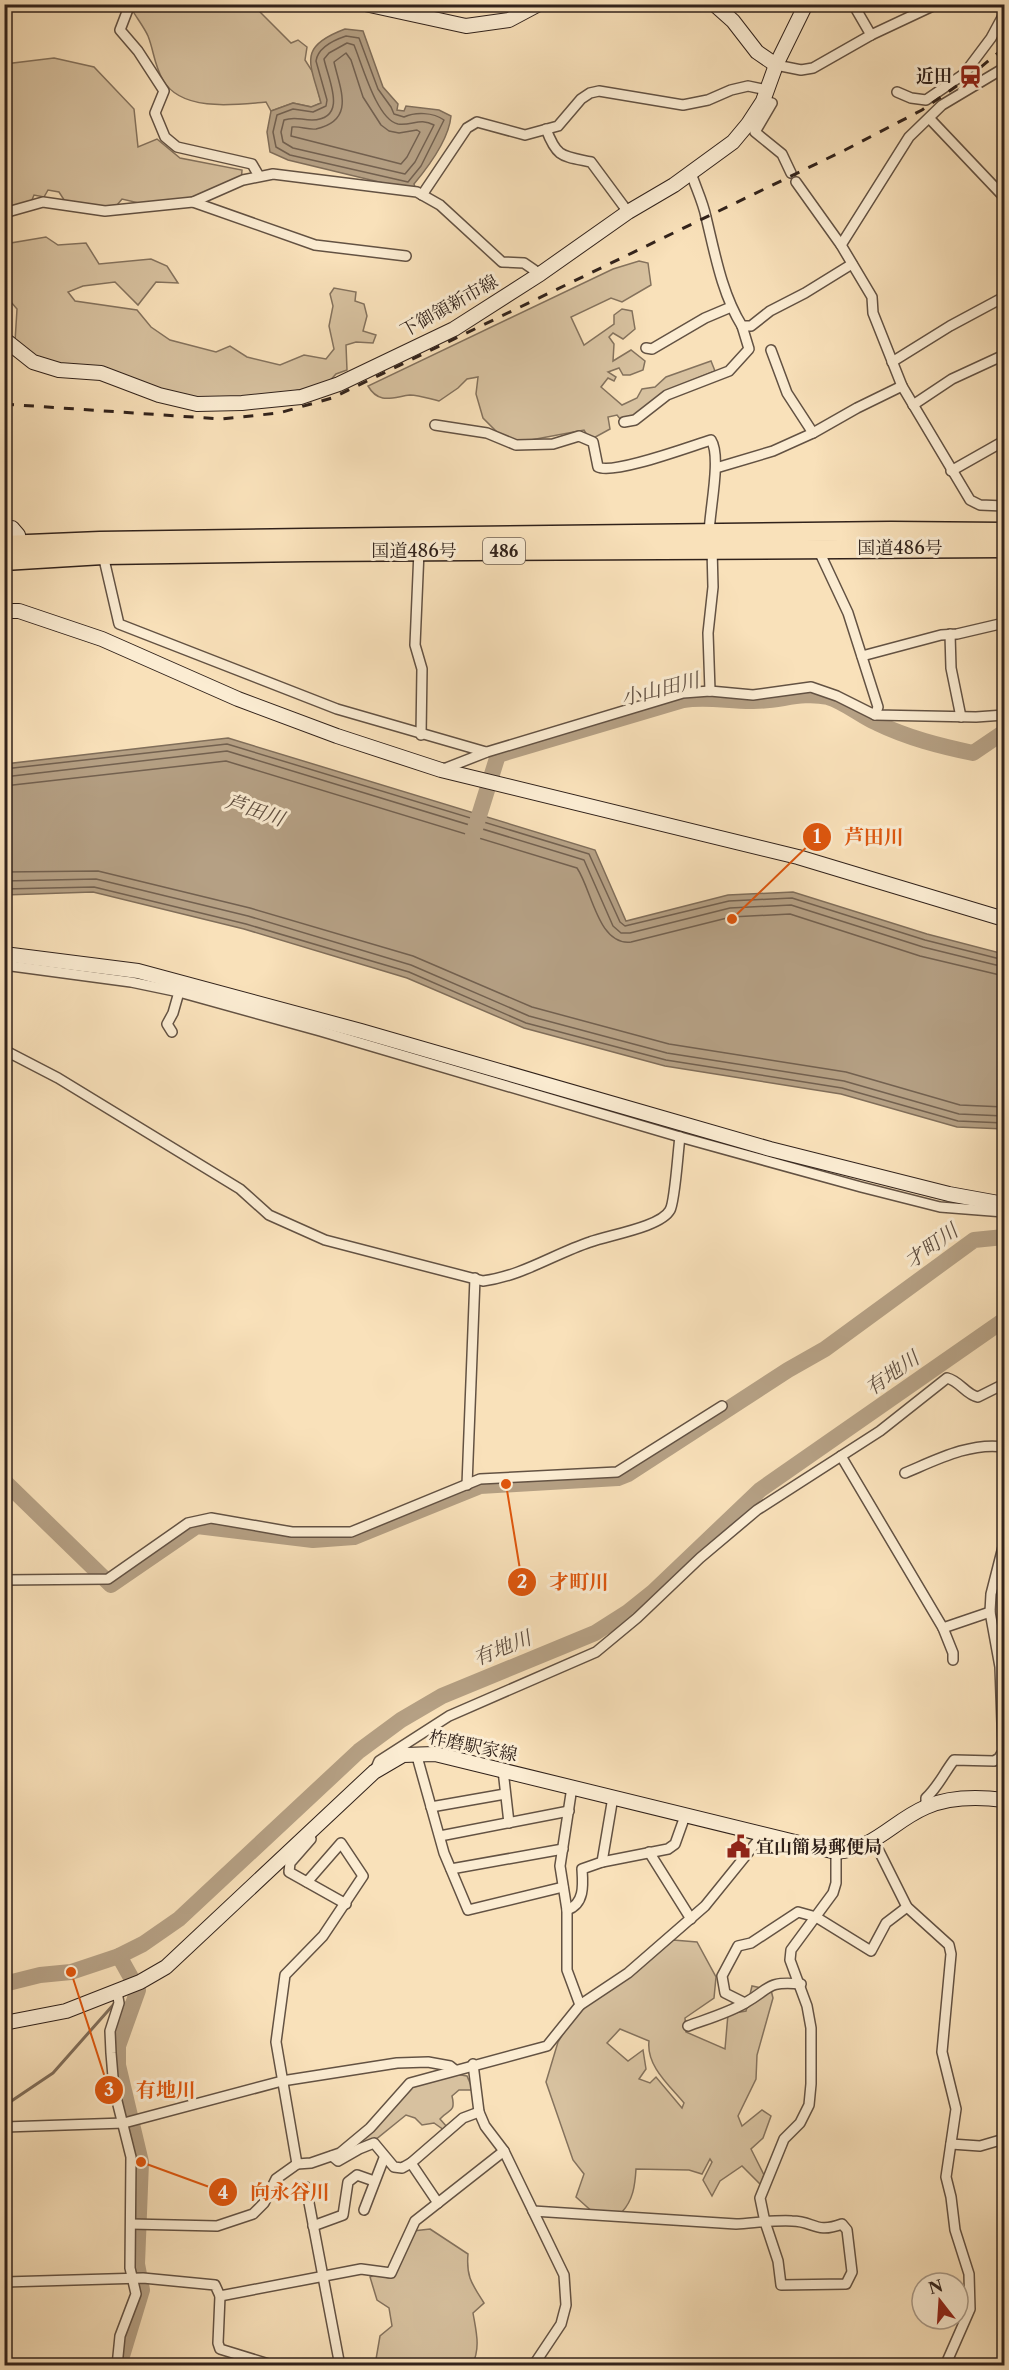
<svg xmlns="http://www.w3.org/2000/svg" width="1009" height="2370" font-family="'Libre Caslon Text','Noto Serif JP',serif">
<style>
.green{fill:#d7c19f;stroke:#84725d;stroke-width:1.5;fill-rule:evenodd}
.water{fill:#b5a084;stroke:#806e5a;stroke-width:1.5}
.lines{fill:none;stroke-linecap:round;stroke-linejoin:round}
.shore{stroke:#736150;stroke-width:1.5}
.stream{stroke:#806e5a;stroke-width:3}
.river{stroke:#b5a084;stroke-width:16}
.street-casing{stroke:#635243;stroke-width:12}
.secondary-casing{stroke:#31221b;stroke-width:16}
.highway-casing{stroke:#31221b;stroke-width:21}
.street{stroke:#fbecd2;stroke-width:9}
.secondary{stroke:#fbecd2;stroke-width:14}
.highway{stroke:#f9e1ba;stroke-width:18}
.rail{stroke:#31221b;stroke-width:3;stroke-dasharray:10 10;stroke-linecap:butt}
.labels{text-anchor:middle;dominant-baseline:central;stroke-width:6;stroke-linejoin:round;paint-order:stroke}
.shield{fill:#fbecd2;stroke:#6e5f52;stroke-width:1.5}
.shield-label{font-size:16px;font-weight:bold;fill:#31221b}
.poi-label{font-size:18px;font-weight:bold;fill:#31221b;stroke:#fbecd2;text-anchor:end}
.street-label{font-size:18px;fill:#31221b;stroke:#fbecd2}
.water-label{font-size:20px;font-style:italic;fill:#5f4e40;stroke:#fbecd2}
.leader{fill:none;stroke:#df560d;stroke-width:2}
.callout-dot{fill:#df560d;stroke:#fbecd2;stroke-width:2}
.mark-label{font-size:18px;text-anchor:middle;font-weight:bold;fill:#fff}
.callout-label{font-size:20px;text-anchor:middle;font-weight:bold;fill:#df560d;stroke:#fbecd2;stroke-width:6;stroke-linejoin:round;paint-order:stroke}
</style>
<rect width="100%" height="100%" fill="#f9e1ba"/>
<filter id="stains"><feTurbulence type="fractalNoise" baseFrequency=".00333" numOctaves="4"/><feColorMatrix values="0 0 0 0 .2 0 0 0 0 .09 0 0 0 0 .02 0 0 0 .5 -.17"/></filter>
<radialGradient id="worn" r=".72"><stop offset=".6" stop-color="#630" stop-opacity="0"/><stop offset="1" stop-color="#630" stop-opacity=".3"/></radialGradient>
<g class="green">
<path d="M132,4L253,5L291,43L298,40L307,47L305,60L314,74L321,103L312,107L293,103L271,111L266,102C235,105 181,112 163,80C154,65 154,51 148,36C144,27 136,17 131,8Z"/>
<path d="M54,58L94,67L134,109L138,147L157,139L180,158L242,170L241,185L156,207L122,199L112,211L68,206L59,192L48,190L44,197L34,195L29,207L14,210L5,206V64Z"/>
<path d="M46,237L58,245L86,243L99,264L151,259L167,266L178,283L156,282L138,305L115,282L83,286L68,292L75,301L137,310L151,327L170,340L216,352L230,346L247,357L280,365L304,355L326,359L334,349L329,326L333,306L330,294L334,288L356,292L355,301L364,304L367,316L363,331L376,335L373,343L356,342L346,345L347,370L336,374L326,385L278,394L242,398H189L42,361L15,342L17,309L5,295V244Z"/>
<path d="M639,261L648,263L651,285L622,302L611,298L571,317L584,345L614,324V315L622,309L632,311L635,329L623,339L613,333L609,337L614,344L613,361L631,350L645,361L643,370L630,375H623L619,368L608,372L616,377L614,381L608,378L601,387L622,405L637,398L642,389L655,387L666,377L711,361L715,371L663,392L636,415L621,420L617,415L608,417L610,429L590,440L584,430L520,442L501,436L483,418L476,394L478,377L467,379L458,388L439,401C430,399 419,395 410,395C393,397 379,405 368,386L613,269Z"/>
<path d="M673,1940L697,1942L716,1977L714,1998L685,2018L686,2032L725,2049L728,2014L746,2011L752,1986L771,1990L773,1998L757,2055L756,2079L738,2116L742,2126L762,2110L771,2116L763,2138L751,2149L764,2175L761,2185L742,2166L720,2181L712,2196L703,2180L712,2162L710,2159L702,2174L689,2170L636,2169C635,2186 633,2200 622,2212L596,2215L576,2197L584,2174L573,2160L546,2082L558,2042L569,2024L584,2005L632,1975ZM620,2029L649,2041C646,2066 670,2086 684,2103L682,2108L656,2077L650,2083L639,2079L646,2069L643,2050L628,2061L607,2043Z"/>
<path d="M455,2074L467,2076L473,2090H459L452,2096C456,2113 449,2109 440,2119L447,2127L444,2130L434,2123L422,2125L415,2118L406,2115L375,2140L341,2157L412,2085Z"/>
<path d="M430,2229L468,2254C466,2277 472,2284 484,2303L473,2313C476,2331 481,2348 472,2365H375L380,2336L392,2326L389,2308L377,2300L370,2277L376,2274L389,2278L413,2231Z"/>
</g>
<g class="water">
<path d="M345,29L363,31L383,87L398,104L397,110L404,111L406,106L439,110L451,116C449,139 429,166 414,184L415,187L408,189L288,160L270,152L267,132L271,111L293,103L311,107L321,103C310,62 297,47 345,29Z"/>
<path d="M228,738L595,850L626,921L728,895L793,892L927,934L1004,954V1129L957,1127L841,1094L665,1066L524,1028L407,978L244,929L93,892L5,895V764Z"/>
</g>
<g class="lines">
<g class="shore">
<path d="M346,36L359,38L378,89L391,107L394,114L404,117C415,112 433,112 444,120L421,166L408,182L290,155L276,147L273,132L277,115L293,109L313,112L326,106L327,100L316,61C318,47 334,40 346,36Z"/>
<path d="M347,43L354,45C362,64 377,120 398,124C412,126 420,117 434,125L415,162L405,174L293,148L283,142L281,132L284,120C295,116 301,120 312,120C349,119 328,79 324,59L329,53Z"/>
<path d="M346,53L351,60L363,97L381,125L389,131L399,133L417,130L420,132L407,157L401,164L291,136L292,127C300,126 308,130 316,129C356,120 340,89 334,62Z"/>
<path d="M4,769L227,744L589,854L620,922L625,926L729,901L792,898L925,940L1004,960"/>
<path d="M4,777L227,751L584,860L613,926L621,933H630L730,908L791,905L923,947L1004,967"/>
<path d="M4,786L226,761L577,868C592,890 598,946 631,942L731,917L790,914L920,956L1004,976"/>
<path d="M4,872L98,871L250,908L413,956L532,1007L669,1044L846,1072L960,1105L1004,1107"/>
<path d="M4,881L96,879L248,916L411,965L529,1016L667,1053L844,1081L959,1114L1004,1116"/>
<path d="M4,889L94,887L246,924L409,972L526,1023L666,1060L842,1088L958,1121L1004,1123"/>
</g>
<g class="stream">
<path d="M126,2003L133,2005"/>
<path d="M4,2106L53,2073L114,2004"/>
</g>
<g class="river">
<path d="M473,835L498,755L683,700C706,696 727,701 751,701C779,702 800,691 828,697C845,702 861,716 877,723C908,738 940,746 973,753L1004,732"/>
<path d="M4,1481L111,1585L197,1526L313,1540L354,1537L480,1486L618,1478L628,1474L788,1370L825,1349L974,1240L1004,1237"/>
<path d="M4,1984L40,1975L71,1972L119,1956L143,1944L179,1919L359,1751L401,1720L442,1696L595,1633L628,1612L653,1592L760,1490L1004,1320"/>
<path d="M119,2366L142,2290L137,2264L141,2162L118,2065V2046L138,1990L119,1956"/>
</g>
<defs>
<g id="street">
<path d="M130,4L120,30L138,51L164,91L155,113L165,137L177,147L252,164L259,176"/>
<path d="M853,4L871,35"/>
<path d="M776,65L801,70L813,68L871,35L937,4"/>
<path d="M897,92L911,98L926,100L964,74L991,38L1004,14"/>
<path d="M763,101L772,103L755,132L782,154L791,173"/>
<path d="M930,119L1004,197"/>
<path d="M546,129C557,158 562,156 591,162L628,212"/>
<path d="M691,173C696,188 703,202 706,217C715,254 722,294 742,326H751L770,311L805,293L852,264"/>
<path d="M796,182L841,245L872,297L873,313L902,386L970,500L980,505L1004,506"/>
<path d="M422,195L467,128L477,122L525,135L558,126L581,99L590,93L599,91L683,105L708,100L731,90L748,86L767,90"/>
<path d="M193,202L315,245L406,256"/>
<path d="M4,213L43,202L105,211L193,202L243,180L273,174L417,192L440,205L502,262L524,263L540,274"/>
<path d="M841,245L909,137L942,105L1004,68"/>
<path d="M646,348L652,349L705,318L731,307"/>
<path d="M771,350L787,393L813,433"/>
<path d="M892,362L950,326L1004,297"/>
<path d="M913,405L952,379L1004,355"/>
<path d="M624,422L635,420L667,395L729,371L749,349L742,326"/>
<path d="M435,425L487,433L516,445L553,444L579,436L593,442L598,467C614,475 691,446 711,440C722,457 709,512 709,535"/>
<path d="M716,468L773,451L813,433L857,408L902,386"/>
<path d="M951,471L1004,441"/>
<path d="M818,549L848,613L878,707L875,715"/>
<path d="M419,551L415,645L422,669L421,735"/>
<path d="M103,555L119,624L337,709L486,752"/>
<path d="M950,634L951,668L961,717"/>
<path d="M862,656L941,635L957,634L1004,623"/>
<path d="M710,691L708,633L713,587L712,548"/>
<path d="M441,770L487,752L683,693L710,691L753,695L811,687L837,696L875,715L976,717L1004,715"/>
<path d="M4,965L131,982L179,992L320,1031L680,1137L861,1187L940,1207L1004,1212"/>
<path d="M172,1032L167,1024L173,1013L179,992"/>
<path d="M4,1050L58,1078L240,1189L269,1215L325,1240L483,1281C522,1276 554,1254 590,1242C609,1235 661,1227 670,1210C675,1202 678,1150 680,1137"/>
<path d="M841,1456L943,1628L953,1653V1660"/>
<path d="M905,1473C936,1460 970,1442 1004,1447"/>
<path d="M467,1485L475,1278"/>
<path d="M4,1580L108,1579L188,1523L211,1518L292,1532H351L480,1479L617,1472L722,1406"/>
<path d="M943,1628L990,1612"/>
<path d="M416,1753L444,1853L468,1910L563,1887"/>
<path d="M376,1768L379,1761L449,1716L596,1652L637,1618L700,1558L757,1510L880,1431L947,1378C960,1381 966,1395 978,1397L1004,1384"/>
<path d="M503,1770L509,1823"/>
<path d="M572,1787L560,1866L567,1910V1970L580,2005"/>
<path d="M431,1807L505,1794"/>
<path d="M926,1807V1798C938,1787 944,1773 954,1760L994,1761L999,1758L1003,1751L1000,1667L990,1612L991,1594L1004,1543"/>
<path d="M440,1836L569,1811"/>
<path d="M311,1839L290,1863L289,1872L346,1904"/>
<path d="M874,1841L907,1907L949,1945L951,1954L942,2052L956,2109L946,2177L951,2197L955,2230L969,2274L970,2309L945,2366"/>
<path d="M649,1852L691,1919"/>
<path d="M602,1862L668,1849L675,1844L685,1816"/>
<path d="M451,1869L563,1849"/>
<path d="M567,1910C585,1904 583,1884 582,1869L602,1862L613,1797"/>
<path d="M745,2003L725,1993L722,1976L738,1946L751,1943L798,1912L816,1917L871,1951L886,1923L907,1907"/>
<path d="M688,2026C707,2019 728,2013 745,2003C772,1988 765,1981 801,1984"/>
<path d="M473,2064L479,2112L485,2126L504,2151L564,2275L566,2305L561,2324L533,2366"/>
<path d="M5,2127L124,2123L282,2081L397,2063L428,2062L450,2066L455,2070"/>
<path d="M951,2144L980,2146L1004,2139"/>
<path d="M332,2156L338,2161L359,2149L374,2143L394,2167L402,2168L411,2163L438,2203"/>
<path d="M411,2163L463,2118L479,2112"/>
<path d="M297,2164L311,2163L340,2153L370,2128L410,2083L547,2046L580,2005L628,1973L705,1906L764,1833"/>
<path d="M306,2187L340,2366"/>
<path d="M364,2210L384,2158"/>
<path d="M533,2211L736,2224C754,2223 774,2220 792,2221C814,2221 815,2234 842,2224L847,2230L852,2272L846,2284L781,2285L778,2261L765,2222L760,2198L784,2139L800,2123L809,2105L811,2084V2028L807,2006L790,1960L791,1950L833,1893L836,1883V1852"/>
<path d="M131,2224L217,2226L253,2214L264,2203L276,2179L297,2164L276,2042L285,1975L323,1936L363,1876L341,1843L307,1882"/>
<path d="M313,2226L343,2215L348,2182L357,2175L374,2181"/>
<path d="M5,2282L143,2278L215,2285L220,2296L218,2343L220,2349L275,2366"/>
<path d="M220,2296L361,2269L391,2273L415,2221L504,2151"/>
<path d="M4,2364L5,2124"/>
<path d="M117,2366L120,2336L136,2294L130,2268L131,2157L114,2089L111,2053L110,2031L119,2003L117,1992"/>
</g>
<g id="secondary">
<path d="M365,4L466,26L509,20L539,4"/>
<path d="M714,4L733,21L757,52L776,65"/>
<path d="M4,339L33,362L59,370L101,373L159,395L197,404L242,403L301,397L339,384L454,329L540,274L628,212L674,185L733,142L748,124L763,101L776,65L806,4"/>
<path d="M4,528H12L18,535L21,551"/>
<path d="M4,611H19L102,639L238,699L337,736L441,770L798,857L1004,919"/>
<path d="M4,954L138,971L361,1031L770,1149L949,1194L1004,1204"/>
<path d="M4,2023L66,2011L140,1982L166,1967L374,1772L403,1755L435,1754L836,1852C875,1849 893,1821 926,1807C949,1797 980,1797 1004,1800"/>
</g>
<g id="highway">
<path d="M4,545L100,541L306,538L891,531L1004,532"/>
<path d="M4,561L103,555L308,552L1004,548"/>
</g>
</defs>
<use href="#street" class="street-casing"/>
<use href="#secondary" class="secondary-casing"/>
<use href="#highway" class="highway-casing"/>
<use href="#street" class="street"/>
<use href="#secondary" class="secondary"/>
<use href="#highway" class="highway"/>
<path class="rail" d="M4,404L221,419L279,413L332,398L845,150L922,110L964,81L1004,48"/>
</g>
<defs>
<symbol id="station-bare" viewBox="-9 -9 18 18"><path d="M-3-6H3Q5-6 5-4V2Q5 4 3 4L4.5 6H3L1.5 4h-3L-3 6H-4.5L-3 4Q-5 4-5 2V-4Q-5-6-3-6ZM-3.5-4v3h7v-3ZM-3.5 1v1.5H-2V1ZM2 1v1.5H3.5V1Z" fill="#8f2418" stroke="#fbecd2" stroke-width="2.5" paint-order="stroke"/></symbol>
<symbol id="civic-bare" viewBox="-9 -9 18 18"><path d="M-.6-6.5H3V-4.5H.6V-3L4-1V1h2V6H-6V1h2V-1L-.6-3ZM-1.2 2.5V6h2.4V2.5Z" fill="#8f2418" stroke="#fbecd2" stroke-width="2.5" paint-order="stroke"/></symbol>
</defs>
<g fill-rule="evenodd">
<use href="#station-bare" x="954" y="60" width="33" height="33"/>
<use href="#civic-bare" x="722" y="1830" width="33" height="33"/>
</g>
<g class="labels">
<rect class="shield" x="483" y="538" width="42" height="26" rx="4.5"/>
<g class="shield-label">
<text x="504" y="551">486</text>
</g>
<g class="poi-label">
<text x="952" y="76">近田</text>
<text x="756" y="1847" text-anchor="start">宜山簡易郵便局</text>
</g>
<g class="street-label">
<text transform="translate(449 306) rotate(-29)">下御領新市線</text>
<text x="900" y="548">国道486号</text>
<text x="414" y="551">国道486号</text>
<text transform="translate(473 1746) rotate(12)">柞磨駅家線</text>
</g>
<g class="water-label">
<text transform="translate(660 689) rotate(-14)">小山田川</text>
<text transform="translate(255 810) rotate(19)">芦田川</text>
<text transform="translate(931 1246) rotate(-36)">才町川</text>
<text transform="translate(892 1373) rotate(-35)">有地川</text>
<text transform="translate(502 1648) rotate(-22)">有地川</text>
</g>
</g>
<path class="leader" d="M732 919L817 837M506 1484L522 1582M71 1972L109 2090M141 2162L223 2192"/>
<g class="callout-dot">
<circle cx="732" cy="919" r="6"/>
<circle cx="506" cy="1484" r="6"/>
<circle cx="71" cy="1972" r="6"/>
<circle cx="141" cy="2162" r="6"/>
<circle cx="817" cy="837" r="15"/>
<circle cx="522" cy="1582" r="15"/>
<circle cx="109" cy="2090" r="15"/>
<circle cx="223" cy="2192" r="15"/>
</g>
<g class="mark-label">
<text x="817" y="843">1</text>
<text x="522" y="1588">2</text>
<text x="109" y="2096">3</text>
<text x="223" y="2199">4</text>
</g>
<g class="callout-label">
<text x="874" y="844">芦田川</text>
<text x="579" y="1589">才町川</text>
<text x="166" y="2097">有地川</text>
<text x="290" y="2199">向永谷川</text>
</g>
<rect width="1009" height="2370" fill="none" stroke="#f9e1ba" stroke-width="24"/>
<rect x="6" y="6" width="997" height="2358" fill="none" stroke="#31221b" stroke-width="3"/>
<rect x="12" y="12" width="985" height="2346" fill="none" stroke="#31221b" stroke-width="1.5"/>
<g transform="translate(940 2301) rotate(343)"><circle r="28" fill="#fbecd2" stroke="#aa9b89" stroke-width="1.5"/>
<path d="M0-4.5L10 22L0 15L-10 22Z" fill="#8f2418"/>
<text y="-9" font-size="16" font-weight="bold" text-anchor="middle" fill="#31221b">N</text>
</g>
<rect width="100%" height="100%" filter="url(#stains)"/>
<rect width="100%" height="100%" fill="url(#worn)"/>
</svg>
